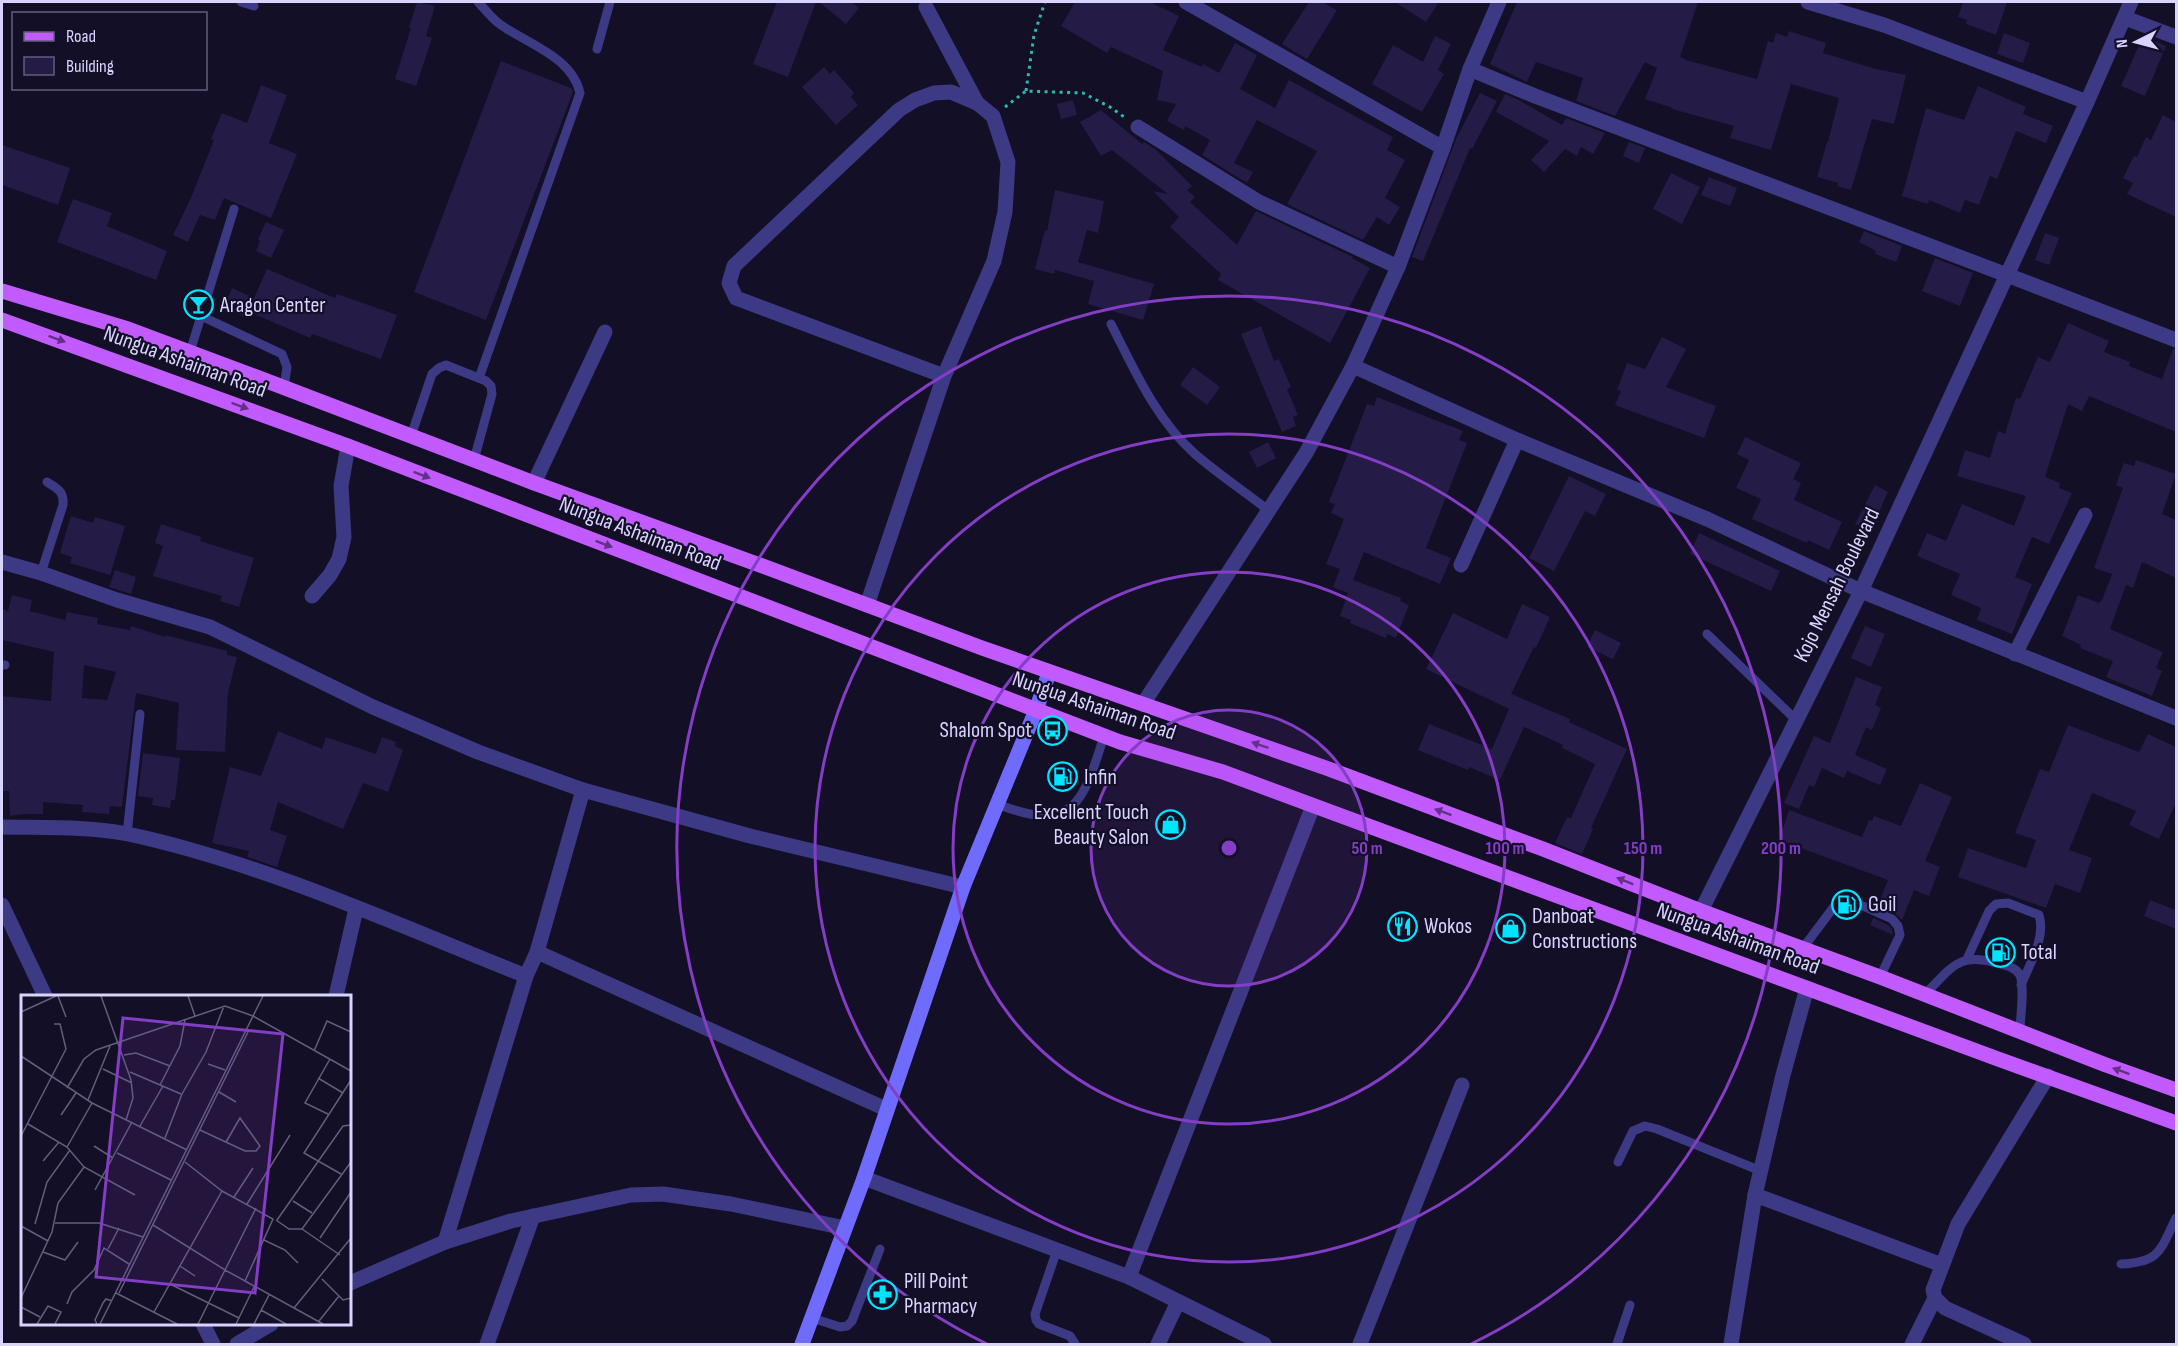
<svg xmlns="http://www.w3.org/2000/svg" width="2178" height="1346" font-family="'Sofia Sans Condensed',sans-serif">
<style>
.building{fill:#241b47;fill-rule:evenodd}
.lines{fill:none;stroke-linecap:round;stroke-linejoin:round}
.path{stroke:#2fb8b0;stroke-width:3;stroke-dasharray:3 4.5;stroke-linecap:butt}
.lane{stroke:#3d3a85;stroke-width:9}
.street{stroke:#3d3a85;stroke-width:15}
.secondary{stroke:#6f6bff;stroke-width:15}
.primary{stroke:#c25bff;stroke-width:15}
.oneway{fill:#623188}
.ring{fill:none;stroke:#843dc5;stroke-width:3}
.labels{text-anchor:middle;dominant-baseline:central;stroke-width:4.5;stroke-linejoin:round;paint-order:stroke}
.poi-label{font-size:22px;fill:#d9d4ff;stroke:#130f26;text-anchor:start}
.street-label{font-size:22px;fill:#d9d4ff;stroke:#130f26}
.inset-road{fill:none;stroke:#625e7d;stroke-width:1.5}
.view{fill:#843dc5;fill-opacity:0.15;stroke:#843dc5;stroke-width:3}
.inset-edge{fill:none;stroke:#d9d4ff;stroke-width:3}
.centre{fill:#843dc5;stroke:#130f26;stroke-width:3}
.ring-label{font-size:18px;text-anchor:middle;font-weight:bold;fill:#843dc5;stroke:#130f26;stroke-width:4.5;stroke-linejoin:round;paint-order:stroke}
</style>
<rect width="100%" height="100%" fill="#130f26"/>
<g class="building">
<path d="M417,2L435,6L426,36L432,38L416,86L395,79L411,28L409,27Z"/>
<path d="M777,2H816L788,77L753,64Z"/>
<path d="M819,2H852L859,8L846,24Z"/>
<path d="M1075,2H1150L1179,16L1163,50L1202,67L1203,64L1219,73L1235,43L1257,55L1240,89L1275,108L1289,80L1393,137L1387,150L1405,160L1385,198L1400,207L1389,225L1377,217L1363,240L1287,204L1317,151L1257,120L1234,163L1253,172L1247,183L1202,155L1210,140L1185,126L1184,130L1167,121L1176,104L1157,100L1163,71L1111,47L1107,53L1061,26Z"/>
<path d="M1309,2H1322L1337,10L1307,59L1282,44Z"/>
<path d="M1395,2H1439L1426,22Z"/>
<path d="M1517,2H1698L1680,57L1686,60L1757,79L1768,41L1773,43L1776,33L1787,37L1789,31L1826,43L1823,53L1876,69L1906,75L1894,124L1872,119L1851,190L1837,186L1838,183L1817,177L1827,142H1828L1839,98L1791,84L1771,150L1730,138L1734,126L1672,109L1673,108L1645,99L1657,68L1645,62L1615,116L1576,101L1583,78L1536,62L1527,82L1490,64Z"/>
<path d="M1963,2H2007L1996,35L1966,24L1967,20L1958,17Z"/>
<path d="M2004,33L2030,43L2023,63L1997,54Z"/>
<path d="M1435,36L1451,44L1438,70L1444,74L1422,112L1372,84L1393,45L1423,62Z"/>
<path d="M2143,36L2166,46L2145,96L2121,86Z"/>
<path d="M501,61L571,88L573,92L486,320L414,292Z"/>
<path d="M824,67L830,74L834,70L854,93L851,97L858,105L836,125L802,87Z"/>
<path d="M261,85L287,95L269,143L297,154L271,218L224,198L215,220L200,215L188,242L173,235L190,200L214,140L211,139L222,113L247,123Z"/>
<path d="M1978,86L2026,107L2023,114L2053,126L2046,143L2016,131L1997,179L1990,176L1979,205L1965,200L1960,213L1929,200L1928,204L1902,196L1926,108L1964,120Z"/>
<path d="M1480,93L1497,101L1472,149L1470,148L1423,261L1412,257L1456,139Z"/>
<path d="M1505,94L1519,100L1562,125L1566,118L1605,133L1593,154L1581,147L1577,156L1565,149L1544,172L1531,160L1549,141L1496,112Z"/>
<path d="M1073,100L1077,115L1061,119L1057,104Z"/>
<path d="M1101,110L1142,144L1144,142L1155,149L1192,186L1187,190L1195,197L1190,202L1237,245L1256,211L1353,257L1352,258L1370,268L1330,343L1218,280L1221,274L1170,227L1179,217L1153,191L1168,194L1112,150L1101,156L1080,122Z"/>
<path d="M2163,115L2176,122V217L2127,194L2133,183L2123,178L2134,156L2137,157L2146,137L2151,140Z"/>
<path d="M1629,142L1645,148L1639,163L1623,156Z"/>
<path d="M2,145L70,168L58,205L2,185Z"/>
<path d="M1671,173L1700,187L1682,224L1653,209Z"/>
<path d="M1709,177L1737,188L1730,206L1701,195Z"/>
<path d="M1055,190L1104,201L1098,233L1087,230L1078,262L1154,284L1143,320L1088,304L1094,281L1055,270L1054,274L1035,269L1045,230L1047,231Z"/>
<path d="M73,199L112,213L107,226L167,251L156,280L57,242Z"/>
<path d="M266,222L284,230L271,258L256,251L260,241L258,239Z"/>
<path d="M1864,231L1902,246L1896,262L1875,254L1876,251L1859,242Z"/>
<path d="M2045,233L2059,238L2049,265L2035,260Z"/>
<path d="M1935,258L1973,273L1960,306L1922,291Z"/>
<path d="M267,269L335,298L337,294L397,315L381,359L312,334L310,338L247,311L244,317L224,308L232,288L254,298Z"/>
<path d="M2068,323L2109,341L2104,352L2130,362L2129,366L2162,379L2173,349L2176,350V432L2089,396L2082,411L2068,404L2045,477L2060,483L2059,488L2072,493L2049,544L2032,537L2015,577L2032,584L2012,634L1977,620L1981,608L1951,595L1960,574L1917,556L1927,533L1946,541L1962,504L2014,526L2026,496L1957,476L1965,450L1990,458L1998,431L2005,434L2016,398L2020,399L2038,357L2050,362Z"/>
<path d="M1261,326L1274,361L1279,359L1291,387L1287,389L1298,415L1293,417L1296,426L1282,432L1241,334Z"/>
<path d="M1662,337L1686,349L1666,387L1716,406L1704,438L1615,405L1621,391L1617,390L1627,363L1645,369Z"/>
<path d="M1193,367L1220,387L1207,405L1180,385Z"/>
<path d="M1377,397L1463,431L1459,440L1467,443L1426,548L1451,558L1440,584L1364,552L1353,580L1401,598L1400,601L1409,605L1396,638L1387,634L1386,638L1350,623L1351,620L1340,616L1348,593L1333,587L1340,569L1326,564L1344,519L1331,513L1335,504L1329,502L1367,404L1374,406Z"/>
<path d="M1745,437L1801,463L1793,479L1801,483L1794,500L1842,522L1829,550L1808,540L1807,543L1752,519L1761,499L1736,488L1749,460L1737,454Z"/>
<path d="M1268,442L1276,458L1257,468L1249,452Z"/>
<path d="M2136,460L2176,474L2162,514L2176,520V578L2142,562L2133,588L2126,585L2110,629L2163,652L2156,668L2162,671L2152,696L2106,677L2113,661L2080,648L2081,645L2062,636L2078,595L2099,603L2102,600L2112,574L2094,568L2123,488L2116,485L2124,463L2134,466Z"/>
<path d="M1569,476L1606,494L1595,516L1585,511L1554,571L1529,558Z"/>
<path d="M1875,485L1888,492L1870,531L1855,524Z"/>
<path d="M71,516L93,523L95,517L125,526L110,575L70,563L72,557L60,553Z"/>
<path d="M161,524L201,537L200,541L254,558L239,607L220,601L222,596L153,576L163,546L155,543Z"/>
<path d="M1699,533L1780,571L1771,591L1690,554Z"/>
<path d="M115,570L136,577L131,594L109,587Z"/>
<path d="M12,595L32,600L30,611L65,620L67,612L98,618L97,624L130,630L131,626L165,637V635L227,651V655L237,657L228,693L225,752L176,750L179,703L136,693L122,807L110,806L109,814L82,812L83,805L43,802V814H24L10,816L9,791H2V696L51,701L54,652L2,640V609L8,611ZM84,665L116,672L107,700L82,698Z"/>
<path d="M1522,604L1550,617L1536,648L1534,647L1511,694L1570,719L1569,722L1627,749L1591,828L1593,829L1582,854L1555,843L1567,817L1571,818L1595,764L1562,748L1563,745L1524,727L1500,780L1469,767L1468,770L1418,750L1429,724L1492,749L1509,709L1426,669L1453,613L1507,639Z"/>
<path d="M1865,626L1885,634L1871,667L1851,658Z"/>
<path d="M1595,630L1621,643L1613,659L1587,647Z"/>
<path d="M1856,677L1882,687L1875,705L1881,708L1872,730L1866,727L1855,755L1887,769L1880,785L1847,771L1844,778L1822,768L1814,787L1809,785L1799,809L1784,803L1814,736L1830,743Z"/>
<path d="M2068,725L2139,752L2148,734L2176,747V803L2159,839L2129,825L2136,811L2092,793L2069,850L2092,858L2080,893L2055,884L2046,908L1958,877L1968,848L2026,868L2036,840L2015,833L2040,769L2049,772Z"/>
<path d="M278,731L322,749L326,737L376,754L382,737L396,742L395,746L403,750L388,792L363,783L343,829L278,802L270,830L287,836L277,867L247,857L249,851L212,843L230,767L261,776Z"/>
<path d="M143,753L180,758L175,800H171L170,808L152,805L153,798L138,796Z"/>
<path d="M1920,783L1952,797L1925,861L1940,867L1929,896L1914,890L1902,920L1895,913L1878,905L1888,880L1779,840L1789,810L1862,837L1869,820L1872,821L1874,816L1901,826Z"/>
<path d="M2150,900L2176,910V929L2144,916Z"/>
<path d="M1873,918L1888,925L1892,929L1893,935L1870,925Z"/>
</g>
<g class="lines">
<g class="path">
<path d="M1026,91L1034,35L1045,2"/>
<path d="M1005,107L1026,91L1083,93L1110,107L1127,119"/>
</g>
<g class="lane">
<path d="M241,2L254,6"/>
<path d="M478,2C485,9 492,19 501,25C528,44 572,57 580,93L479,378"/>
<path d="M597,49L610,2"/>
<path d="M201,316L282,354L287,367L284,387"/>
<path d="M1111,324C1134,369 1156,420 1195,454C1218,474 1244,491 1268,510"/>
<path d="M190,352L234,209"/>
<path d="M411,436L432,374L439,368L446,365L486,381L491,386L492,394L474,460"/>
<path d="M41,573L63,505C64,491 58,489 47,482"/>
<path d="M1707,634L1795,719"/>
<path d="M2,665H5"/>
<path d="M997,804C1074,834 1083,803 1104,736"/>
<path d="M127,834L140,714"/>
<path d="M1803,948L1839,900L1847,899L1892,919L1898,926L1900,935L1880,977"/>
<path d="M1967,959L1989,911L1996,904L2008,903L2039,915C2046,938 2030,963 2021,985"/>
<path d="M1925,994C1953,967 1958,951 2000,964C2008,966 2016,968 2020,975C2025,988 2020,1018 2020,1032"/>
<path d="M1618,1162L1633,1131L1645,1126L1657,1129L1761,1171"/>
<path d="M1057,1250L1035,1314L1036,1320L1039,1324L1070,1336L1075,1344"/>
<path d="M2121,1264C2161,1262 2160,1250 2176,1218"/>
<path d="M812,1318L840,1327L847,1326L852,1321L880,1249"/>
<path d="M1617,1344L1630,1305"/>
</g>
<g class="street">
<path d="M1186,2L1443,148"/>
<path d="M1808,2L1884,25L2087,102L2007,275L2176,340"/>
<path d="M926,7L977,103"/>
<path d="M2125,18L2176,37"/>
<path d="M1470,69L1535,96L2007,275L1861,591L1701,911"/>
<path d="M2087,102L2131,2"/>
<path d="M1138,127L1259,202L1398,267"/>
<path d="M1353,366L1517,440L1707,519L1861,591L2176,718"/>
<path d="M534,483L605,332"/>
<path d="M2,562L41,573L117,600L210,627L373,707L478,752L583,790L750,836L963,887"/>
<path d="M1461,565L1517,440"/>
<path d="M312,596L330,575L339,559L344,537L341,486L348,446"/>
<path d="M867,605L944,376L994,261L1005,212L1008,162L993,116L977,103L951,92L934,93L915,100L899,110L734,266L729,283L736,298L944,376"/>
<path d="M2015,654L2085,515"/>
<path d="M1143,704L1306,453L1353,366L1398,267L1443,148L1470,69L1499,2"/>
<path d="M2,827C43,828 87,826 128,834C263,863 398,925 526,976"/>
<path d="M2,905L45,996"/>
<path d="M537,952L886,1109"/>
<path d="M336,996L356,909"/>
<path d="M864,1178L1129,1277L1264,1344"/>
<path d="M1755,1195L1942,1265"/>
<path d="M445,1242L526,976L537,952L583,790"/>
<path d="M1129,1277L1313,806"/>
<path d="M350,1283L445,1242L511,1221L631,1195L663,1194L731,1204L845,1228"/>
<path d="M203,1324L213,1344"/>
<path d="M237,1344L271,1324"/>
<path d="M487,1344L533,1216"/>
<path d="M1158,1344L1178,1302"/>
<path d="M1360,1344L1462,1085"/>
<path d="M1731,1344L1755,1195L1783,1075L1807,988"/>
<path d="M1912,1344L1935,1298"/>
<path d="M2024,1344L1945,1308L1935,1298L1933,1290L1958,1224L2048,1076"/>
</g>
<path class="secondary" d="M802,1344L864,1178L963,887L1036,710L1049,673"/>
<g class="primary">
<path d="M2,291L128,329L251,375L534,483L757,564L982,648L1326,768L1543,849L1701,911L1880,977L2106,1065L2176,1090"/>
<path d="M2,320L348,446L1120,742L1223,772L1998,1059L2176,1123"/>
</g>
</g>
<defs><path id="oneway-solid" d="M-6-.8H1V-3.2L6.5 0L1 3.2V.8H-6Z" transform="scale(1.5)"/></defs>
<g class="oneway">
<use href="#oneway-solid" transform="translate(57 339) rotate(20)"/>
<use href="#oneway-solid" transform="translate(240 406) rotate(20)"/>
<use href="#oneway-solid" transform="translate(422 475) rotate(21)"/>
<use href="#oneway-solid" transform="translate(604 544) rotate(21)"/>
<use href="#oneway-solid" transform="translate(1260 745) rotate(-161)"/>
<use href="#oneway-solid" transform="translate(1443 812) rotate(-160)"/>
<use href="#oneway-solid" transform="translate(1625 881) rotate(-158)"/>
<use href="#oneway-solid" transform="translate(2121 1071) rotate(-160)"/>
</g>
<circle cx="1229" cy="848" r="138" fill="#843dc5" fill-opacity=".12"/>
<g class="ring">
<circle cx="1229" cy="848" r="138"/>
<circle cx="1229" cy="848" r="276"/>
<circle cx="1229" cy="848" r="414"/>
<path d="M987 1344A552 552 0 1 1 1471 1344"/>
</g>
<defs>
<symbol id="bar-ring" viewBox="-11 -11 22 22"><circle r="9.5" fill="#130f26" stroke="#00e5ff" stroke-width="1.5"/><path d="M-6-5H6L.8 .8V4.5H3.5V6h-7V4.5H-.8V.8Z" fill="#00e5ff"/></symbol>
<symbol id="bus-ring" viewBox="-11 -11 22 22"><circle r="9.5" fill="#130f26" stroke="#00e5ff" stroke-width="1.5"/><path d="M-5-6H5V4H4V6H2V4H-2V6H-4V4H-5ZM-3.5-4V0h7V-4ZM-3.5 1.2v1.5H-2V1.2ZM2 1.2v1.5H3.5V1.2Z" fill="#00e5ff"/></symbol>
<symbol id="fuel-ring" viewBox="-11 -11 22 22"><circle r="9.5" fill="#130f26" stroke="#00e5ff" stroke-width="1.5"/><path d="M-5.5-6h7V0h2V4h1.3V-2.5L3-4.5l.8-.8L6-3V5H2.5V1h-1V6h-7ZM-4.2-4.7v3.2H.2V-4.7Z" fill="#00e5ff"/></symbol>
<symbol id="shop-ring" viewBox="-11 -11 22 22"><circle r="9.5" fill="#130f26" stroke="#00e5ff" stroke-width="1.5"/><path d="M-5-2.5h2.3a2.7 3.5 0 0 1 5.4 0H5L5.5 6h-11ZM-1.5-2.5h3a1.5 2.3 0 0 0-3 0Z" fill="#00e5ff"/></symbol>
<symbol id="restaurant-ring" viewBox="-11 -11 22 22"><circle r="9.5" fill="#130f26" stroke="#00e5ff" stroke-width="1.5"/><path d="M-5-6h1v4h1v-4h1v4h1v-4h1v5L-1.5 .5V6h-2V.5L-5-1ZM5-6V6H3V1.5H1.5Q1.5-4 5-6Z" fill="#00e5ff"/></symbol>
<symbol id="pharmacy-ring" viewBox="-11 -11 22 22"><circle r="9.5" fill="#130f26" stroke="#00e5ff" stroke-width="1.5"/><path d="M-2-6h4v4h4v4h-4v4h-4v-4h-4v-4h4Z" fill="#00e5ff"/></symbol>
</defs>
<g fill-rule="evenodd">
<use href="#bar-ring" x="182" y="288" width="33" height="33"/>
<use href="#bus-ring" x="1036" y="714" width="33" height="33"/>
<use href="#fuel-ring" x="1046" y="760" width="33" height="33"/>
<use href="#shop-ring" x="1154" y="808" width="33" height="33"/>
<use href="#fuel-ring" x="1830" y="888" width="33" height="33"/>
<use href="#restaurant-ring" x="1386" y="910" width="33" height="33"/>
<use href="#shop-ring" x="1494" y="912" width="33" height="33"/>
<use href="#fuel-ring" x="1984" y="936" width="33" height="33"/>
<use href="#pharmacy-ring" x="866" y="1278" width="33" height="33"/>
</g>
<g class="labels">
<g class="poi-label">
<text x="220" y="305">Aragon Center</text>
<text x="1032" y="730" text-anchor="end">Shalom Spot</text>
<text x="1084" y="777">Infin</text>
<text x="1149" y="812" text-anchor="end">Excellent Touch<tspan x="1149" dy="25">Beauty Salon</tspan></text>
<text x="1868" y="904">Goil</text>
<text x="1532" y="916">Danboat<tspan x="1532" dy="25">Constructions</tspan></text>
<text x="1424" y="926">Wokos</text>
<text x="2021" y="952">Total</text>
<text x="904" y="1281">Pill Point<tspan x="904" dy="25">Pharmacy</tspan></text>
</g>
<g class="street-label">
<text transform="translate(185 362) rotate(20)">Nungua Ashaiman Road</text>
<text transform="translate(640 534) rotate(21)">Nungua Ashaiman Road</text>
<text transform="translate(1837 585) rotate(-64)">Kojo Mensah Boulevard</text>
<text transform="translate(1094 706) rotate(19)">Nungua Ashaiman Road</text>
<text transform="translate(1738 939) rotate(20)">Nungua Ashaiman Road</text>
</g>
</g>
<g transform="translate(21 995)">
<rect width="330" height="330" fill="#130f26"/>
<path class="inset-road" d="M37,1L45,22M80,1L110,85L112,103L105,125M167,1L174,21M0,17L35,1M293,56L306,26L330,37M103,60L115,58L149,71M0,61L71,108L166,155M187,69L204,75M82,74L111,88M109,77L160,99M297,83L322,98M139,90L159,51L164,25M46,93L63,64L75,55L204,11L232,21L330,76M198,97L215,107M67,105L89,51M307,119L284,108L309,64M40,120L55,98M7,129L46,152L63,172L114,200M119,131L142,91M179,135L224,156H235L239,151L219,123L205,147M0,141L45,54L39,29H33M144,143L161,99L185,57L203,11M73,151L92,163M46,152L71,108M96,158L150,185M22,166L38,147M164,167L201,196L252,224L224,286L204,275L177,329M320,179L283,158L330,85M74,195L111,127M213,202L232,173M272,206L291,218M226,209L269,140M255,225L268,234H281L330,167M256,225L322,131L330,130M34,228H78L122,242M14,229L26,187L49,155M132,230L204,275L235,213M0,231L27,246M281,234L319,260M299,243L330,197M243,245L264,255L277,268M87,254L98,233M22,257L44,265L57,247M159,271L174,281M301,284L322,305L330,303M224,286L302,329M149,289L218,323M95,298L156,329M98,298L227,37M0,303L31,237L37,208L63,172M46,309L51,297L73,275L83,253L108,269M0,312L19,322M273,313L330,243M240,315L265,329M133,317L201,196M298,326L318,301M16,329L27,311L40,317L34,329M76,329L74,325L82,308L85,304L91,306M79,329L242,1M215,329L233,292M233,329L248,300"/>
<path class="view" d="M102,23L262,39L234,298L75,282Z"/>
<rect width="330" height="330" class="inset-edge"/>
</g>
<circle cx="1229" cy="848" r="9" class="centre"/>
<g class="ring-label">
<text x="1367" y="854">50 m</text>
<text x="1505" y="854">100 m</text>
<text x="1643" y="854">150 m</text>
<text x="1781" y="854">200 m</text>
</g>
<rect width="2178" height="1346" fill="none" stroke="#d9d4ff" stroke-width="6"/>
<rect x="12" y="12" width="195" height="78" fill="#130f26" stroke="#625e7d" stroke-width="1.5"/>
<rect x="24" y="32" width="30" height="9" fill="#c25bff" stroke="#625e7d" stroke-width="1.5"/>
<text x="66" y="42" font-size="18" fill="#d9d4ff">Road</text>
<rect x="24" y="57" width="30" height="18" fill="#241b47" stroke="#625e7d" stroke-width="1.5"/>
<text x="66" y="72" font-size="18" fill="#d9d4ff">Building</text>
<g transform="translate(2136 42) rotate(264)" stroke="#130f26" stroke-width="4.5" paint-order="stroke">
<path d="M0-4.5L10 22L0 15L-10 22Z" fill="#d9d4ff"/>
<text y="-9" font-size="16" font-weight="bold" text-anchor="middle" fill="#d9d4ff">N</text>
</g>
</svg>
